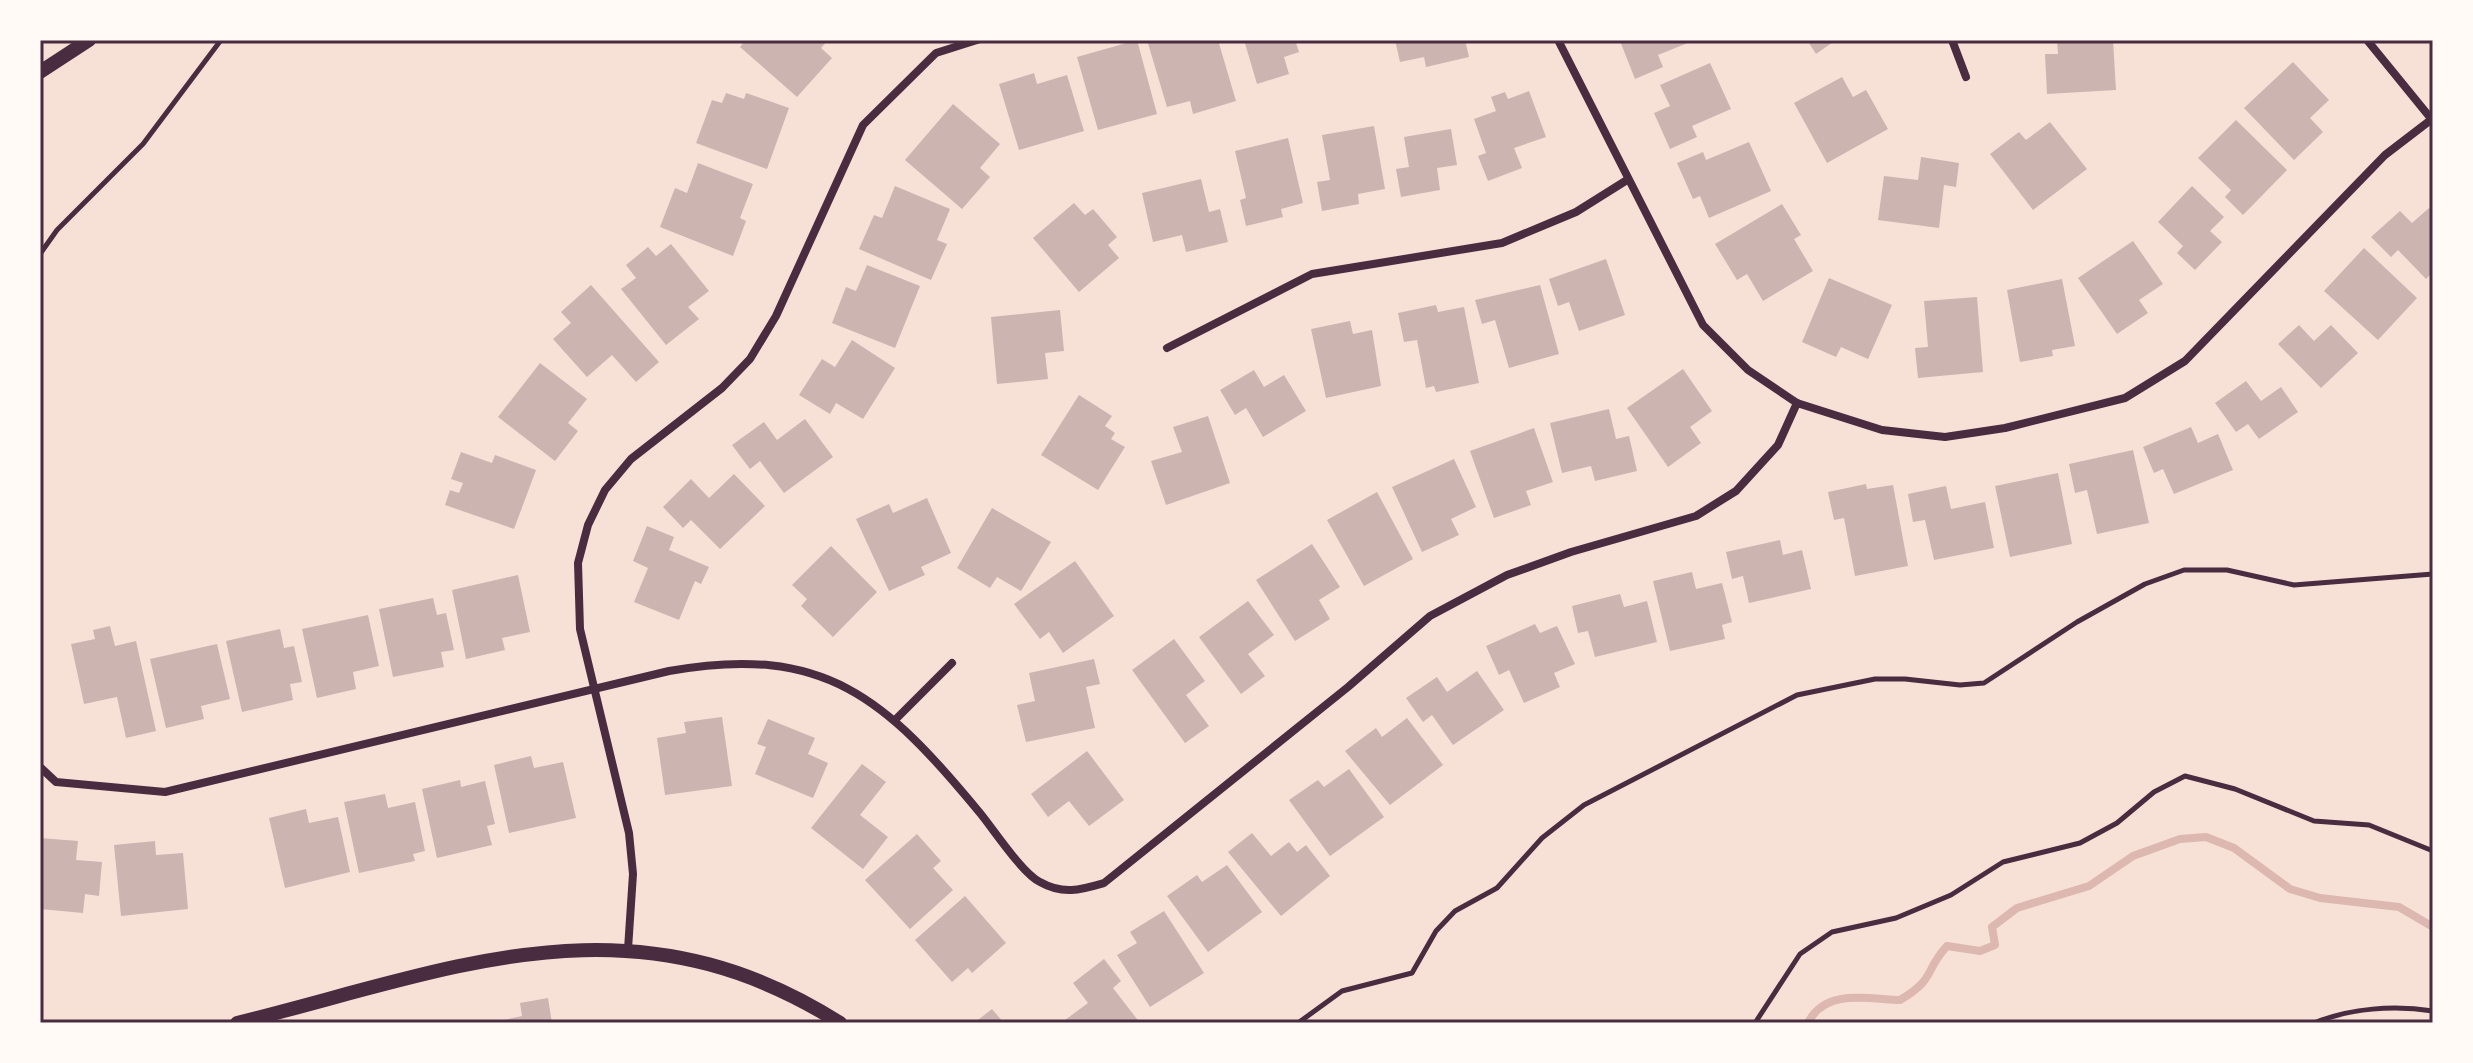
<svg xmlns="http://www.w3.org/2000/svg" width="2473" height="1063" font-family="'DejaVu Sans',sans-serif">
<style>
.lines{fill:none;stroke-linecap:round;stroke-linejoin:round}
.stream{stroke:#dcb8b0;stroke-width:8}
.building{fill:#ccb4b1}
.path{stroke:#4a2c40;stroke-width:5}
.minor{stroke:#4a2c40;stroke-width:8}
.tertiary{stroke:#4a2c40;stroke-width:14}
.neatline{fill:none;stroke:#4a2c40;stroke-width:3}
</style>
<rect width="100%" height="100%" fill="#f7e1d7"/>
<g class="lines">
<path class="stream" d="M1808,1023C1825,988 1869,999 1900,1000C1936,979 1924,971 1947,946L1980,951L1995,945L1992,927L2017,908L2089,886L2133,856L2180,839L2206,837L2234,848L2290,889L2320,898L2399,907L2433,927"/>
</g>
<g class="building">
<path d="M746,40H828L821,48L832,58L797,97L740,47Z"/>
<path d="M1137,40L1157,114L1098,130L1077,57Z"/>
<path d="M1147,40H1218L1236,101L1193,114L1190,101L1167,107Z"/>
<path d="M1244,40H1295L1299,52L1284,57L1289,74L1257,84Z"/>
<path d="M1395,40H1465L1469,57L1426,67L1424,57L1400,62Z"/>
<path d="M1695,40L1658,55L1663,67L1635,79L1620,41Z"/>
<path d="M1807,40H1836L1816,54Z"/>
<path d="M2057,40H2113L2116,90L2047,94L2045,54H2058Z"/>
<path d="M2293,62L2329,100L2310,118L2323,132L2294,160L2244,108Z"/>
<path d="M1710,63L1731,109L1692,126L1697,137L1670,149L1654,113L1670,106L1660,85Z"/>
<path d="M1034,73L1037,84L1067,75L1084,131L1019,150L999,84Z"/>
<path d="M1842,77L1853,97L1866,90L1888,129L1827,163L1794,103Z"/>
<path d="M1529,91L1546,137L1514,148L1522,168L1488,181L1478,156L1486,153L1474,119L1496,111L1491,97L1505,92L1508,99Z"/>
<path d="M726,93L744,99L746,93L789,108L767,169L696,143L712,100L722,103Z"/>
<path d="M953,104L1000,144L980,168L990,177L962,209L905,160Z"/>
<path d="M2236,120L2287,170L2243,215L2225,197L2231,190L2198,158Z"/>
<path d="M2050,122L2087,169L2033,210L1990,154L2019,132L2026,140Z"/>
<path d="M1374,126L1385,189L1358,194L1359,204L1322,211L1317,182L1330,180L1322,135Z"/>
<path d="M1451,129L1457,165L1437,168L1440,190L1401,197L1396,169L1409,167L1404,137Z"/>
<path d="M1288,138L1303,203L1281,209L1283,217L1246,226L1240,200L1246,198L1235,151Z"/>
<path d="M1749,142L1771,191L1709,218L1700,196L1693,199L1677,163L1703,152L1706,160Z"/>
<path d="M1921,157L1959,163L1956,187L1944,185L1939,228L1878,220L1884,176L1918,180Z"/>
<path d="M698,163L753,184L740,218L746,221L733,256L660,227L675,188L687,193Z"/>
<path d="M1201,179L1209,212L1220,209L1228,242L1186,252L1182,235L1153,242L1142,193Z"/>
<path d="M895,186L950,209L937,240L947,244L931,280L859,249L874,215L882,218Z"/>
<path d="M2192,186L2224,217L2210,231L2222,242L2195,270L2177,253L2183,246L2158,222Z"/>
<path d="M1074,203L1085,215L1093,209L1117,237L1108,245L1119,258L1079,292L1033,238Z"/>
<path d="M1782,204L1801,235L1794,239L1813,271L1763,301L1747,274L1737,280L1715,244Z"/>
<path d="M2429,208L2433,213V272L2426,279L2398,250L2391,257L2371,237L2400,211L2412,223Z"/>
<path d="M2133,241L2163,284L2139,300L2148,313L2117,334L2078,278Z"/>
<path d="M671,244L709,291L688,307L699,319L666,345L621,289L636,278L626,265L648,247L656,256Z"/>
<path d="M2364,248L2417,298L2378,340L2324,291Z"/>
<path d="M1606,259L1625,315L1579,331L1569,302L1558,306L1549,279Z"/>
<path d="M867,265L920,286L895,348L832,323L846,287L856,291Z"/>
<path d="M1829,278L1892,305L1868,359L1841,347L1836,357L1802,342Z"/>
<path d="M2062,279L2075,346L2052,350L2053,356L2020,362L2007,290Z"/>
<path d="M591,285L659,362L636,382L612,355L587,377L553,339L571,323L561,312Z"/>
<path d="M1540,285L1559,354L1509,368L1495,320L1482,324L1475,300Z"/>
<path d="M1977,297L1983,372L1918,378L1915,348L1928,347L1924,301Z"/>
<path d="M1436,305L1438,312L1464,307L1479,383L1436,392L1434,386L1426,388L1417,340L1404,342L1398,313Z"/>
<path d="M1060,310L1064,351L1045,353L1048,379L997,384L991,317Z"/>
<path d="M1350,321L1353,334L1372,330L1381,386L1326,398L1311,329Z"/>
<path d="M2299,325L2314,341L2331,325L2358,353L2321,388L2278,344Z"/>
<path d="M852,340L895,368L863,419L836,403L830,414L799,395L822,359L835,367Z"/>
<path d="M540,363L587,399L568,423L578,431L555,461L498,417Z"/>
<path d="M1683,369L1712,411L1690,427L1701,443L1668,467L1627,408Z"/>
<path d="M1254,370L1264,387L1284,375L1306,411L1263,437L1246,408L1235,415L1220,390Z"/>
<path d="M2246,381L2261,401L2281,387L2298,412L2259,439L2248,424L2236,432L2215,403Z"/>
<path d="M1079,395L1112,416L1105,426L1115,433L1111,439L1125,447L1098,490L1041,455Z"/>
<path d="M1609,409L1616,439L1629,436L1637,471L1595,481L1591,466L1562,473L1550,423Z"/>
<path d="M1208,416L1230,483L1166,505L1151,461L1182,452L1173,427Z"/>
<path d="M805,419L833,457L784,493L760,461L750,469L732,445L764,422L777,440Z"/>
<path d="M2191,427L2198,443L2218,434L2233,470L2174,494L2163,469L2154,473L2143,447Z"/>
<path d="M1534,428L1553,482L1526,491L1531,505L1494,518L1470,451Z"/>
<path d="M2133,450L2149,523L2097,534L2087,490L2075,493L2069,464Z"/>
<path d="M461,452L492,463L495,455L536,470L514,529L445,505L450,490L459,493L463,483L451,479Z"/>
<path d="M1454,459L1476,507L1451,519L1459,535L1422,552L1392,487Z"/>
<path d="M2058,473L2072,544L2010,557L1995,486Z"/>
<path d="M734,474L765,506L720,549L691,520L683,528L663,507L691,479L709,498Z"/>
<path d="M1866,484L1867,489L1893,485L1908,566L1855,576L1844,518L1834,520L1828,492Z"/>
<path d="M1946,486L1951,509L1985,502L1994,548L1934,560L1925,520L1913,522L1908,494Z"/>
<path d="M1377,492L1413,559L1364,586L1327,520Z"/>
<path d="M927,498L951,553L921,567L925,575L889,591L856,519L889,504L893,513Z"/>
<path d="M992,508L1051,542L1021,591L997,577L990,588L957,568Z"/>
<path d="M647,526L674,537L669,550L709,567L701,584L695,581L679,620L634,602L648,568L633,561Z"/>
<path d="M1780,540L1783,555L1802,550L1811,589L1749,603L1743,576L1732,579L1726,552Z"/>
<path d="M1312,544L1340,587L1319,600L1330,619L1295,641L1256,580Z"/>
<path d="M831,546L877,592L833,637L801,606L807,599L792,585Z"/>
<path d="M1075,561L1114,616L1063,653L1049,632L1040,639L1014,604Z"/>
<path d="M1692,572L1696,589L1722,583L1732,622L1722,625L1725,639L1670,651L1653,581Z"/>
<path d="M518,575L530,632L502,638L505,650L466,659L452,590Z"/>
<path d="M1620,594L1624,607L1647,601L1657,642L1595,657L1588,631L1578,633L1572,606Z"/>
<path d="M433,598L437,615L446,613L454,650L441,652L444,667L393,677L379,609Z"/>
<path d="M1248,601L1274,635L1248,654L1265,676L1241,694L1199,637Z"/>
<path d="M368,615L379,666L353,672L356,689L317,698L302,629Z"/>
<path d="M1535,624L1540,633L1557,626L1575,664L1554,673L1560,687L1524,703L1509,670L1499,675L1486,646Z"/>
<path d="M110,626L115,646L136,641L156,731L126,738L117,697L84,704L71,644L95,639L93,630Z"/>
<path d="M280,629L284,648L294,646L302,682L290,684L293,700L242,712L226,641Z"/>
<path d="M1174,639L1205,681L1186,695L1209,726L1185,743L1132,670Z"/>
<path d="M217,644L230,699L201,706L204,719L166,728L150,659Z"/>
<path d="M1094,659L1100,684L1086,687L1095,728L1026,742L1017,705L1035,701L1029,673Z"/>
<path d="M1477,671L1504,710L1453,745L1432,715L1423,722L1406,698L1437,677L1447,692Z"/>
<path d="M722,717L732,786L665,795L657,738L686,733L684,722Z"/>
<path d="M1407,718L1443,765L1390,805L1345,751L1376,728L1382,737Z"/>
<path d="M768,719L815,738L808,754L828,763L813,798L755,774L766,747L757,744Z"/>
<path d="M1087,751L1124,800L1089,826L1069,801L1048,817L1031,794Z"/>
<path d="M531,756L534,768L563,762L576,818L509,833L494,765Z"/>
<path d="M862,764L886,782L860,815L888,837L863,869L811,828Z"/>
<path d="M1349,769L1384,817L1330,856L1289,800L1318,780L1324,787Z"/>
<path d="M460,780L461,787L485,781L495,824L487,826L492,845L437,858L422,789Z"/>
<path d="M385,794L388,808L415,802L425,851L413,854L415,861L359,873L344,802Z"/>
<path d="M306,809L309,823L338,817L350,872L285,888L269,818Z"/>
<path d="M1252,833L1271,856L1289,842L1297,852L1306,845L1330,876L1281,916L1228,852Z"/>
<path d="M917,834L941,861L933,868L953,890L910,929L865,880Z"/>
<path d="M40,838L78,841L76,860L102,862L99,896L85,894L83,913L40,909Z"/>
<path d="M155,841L156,855L183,853L188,909L121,916L114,845Z"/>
<path d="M1227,865L1262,912L1208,952L1167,896L1197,875L1202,882Z"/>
<path d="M965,896L1006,943L972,973L968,968L952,982L915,940Z"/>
<path d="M1164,911L1204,973L1150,1007L1117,955L1137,943L1130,932Z"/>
<path d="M1104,959L1121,981L1113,988L1140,1023H1061L1088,1003L1073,983Z"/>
<path d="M548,998L552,1023H490L522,1016L520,1003Z"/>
<path d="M992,1009L1004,1023H974Z"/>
</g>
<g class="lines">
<g class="path">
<path d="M40,254L57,230L143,144L221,40"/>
<path d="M1298,1023L1342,991L1412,973L1436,931L1455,911L1497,888L1542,838L1584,805L1797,695L1875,679H1905L1960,685L1984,683L2077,622L2145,584L2184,570H2227L2294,585L2433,574"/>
<path d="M1755,1023L1800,954L1832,932L1896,918L1951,895L2003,862L2080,843L2117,823L2154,792L2185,776L2235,789L2314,821L2369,825L2433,851"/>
<path d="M2314,1023C2350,1008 2394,1005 2433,1011"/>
</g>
<g class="minor">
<path d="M1558,40L1703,325L1748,370L1797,403L1882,430L1945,437L2005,428L2125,398L2185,361L2385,155L2432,119"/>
<path d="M1952,40L1966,77"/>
<path d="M2367,40L2433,121"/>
<path d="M1167,348L1312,274L1502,243L1576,212L1627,180"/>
<path d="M896,719L952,663"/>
<path d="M40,767L56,782L165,792L669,671C825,643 886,699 980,813C994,830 1022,873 1040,882C1063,895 1080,890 1104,883L1348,687L1430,616L1507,575L1571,552L1696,516L1736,491L1778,445L1797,403"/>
<path d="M628,949L633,874L629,833L580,629L578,563L588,525L605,490L631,459L722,388L750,359L776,316L863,125L936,53L977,40"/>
</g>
<g class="tertiary">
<path d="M40,72L89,40"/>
<path d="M237,1023C455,969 630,890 840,1023"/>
</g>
</g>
<rect width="2473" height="1063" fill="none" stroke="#fffaf5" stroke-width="84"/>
<rect x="42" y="42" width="2389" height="979" class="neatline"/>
</svg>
